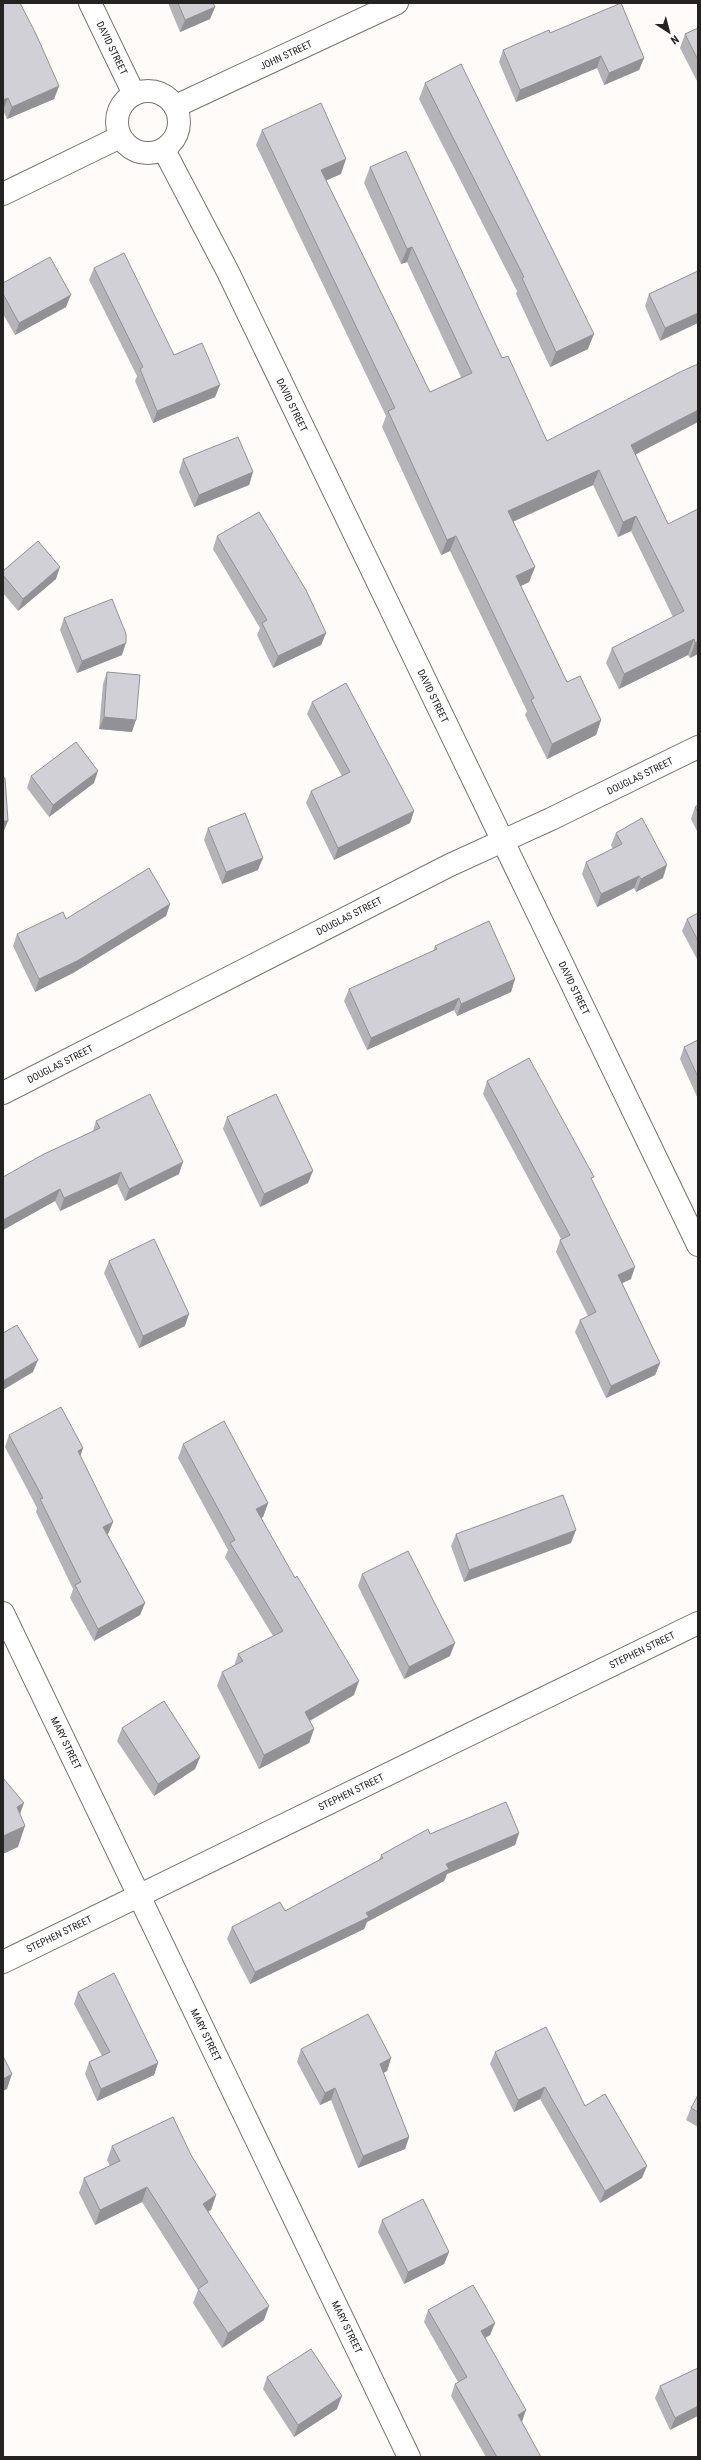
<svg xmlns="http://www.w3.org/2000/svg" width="701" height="2460" font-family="'Roboto Condensed',sans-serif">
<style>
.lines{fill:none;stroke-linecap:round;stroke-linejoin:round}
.minor-casing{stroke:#78736f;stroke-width:24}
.minor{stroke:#fff;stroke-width:22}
.wall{fill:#b4b3b8}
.shaded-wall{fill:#929296}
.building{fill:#d1d0d6;stroke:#929296}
.labels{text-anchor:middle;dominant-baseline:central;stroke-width:3;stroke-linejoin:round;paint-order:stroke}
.street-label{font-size:10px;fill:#252322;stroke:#fff}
</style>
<rect width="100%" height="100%" fill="#fffbf9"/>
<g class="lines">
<defs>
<g id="minor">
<path d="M90,3L134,94"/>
<circle cx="148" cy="122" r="31"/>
<path d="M176,106L397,3"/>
<path d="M164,150L228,272L698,1245"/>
<path d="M3,194L120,137"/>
<path d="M3,1093L450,865L551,819L698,747"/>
<path d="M3,1613L409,2457"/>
<path d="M3,1962L698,1623"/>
</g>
</defs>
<use href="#minor" class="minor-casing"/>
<use href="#minor" class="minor"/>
</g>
<g class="wall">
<path d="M3,3L59,86L54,99L7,119L3,110Z"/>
<path d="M168,3H213L215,7L210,19L180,32Z"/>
<path d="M698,28V83L680,48L685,34Z"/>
<path d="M503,50L644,58L639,70L604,85L597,68L516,102L499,62Z"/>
<path d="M425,83L588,349L550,367L516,294L517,291L419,99Z"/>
<path d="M262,130L341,174L326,180L430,392L461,377L407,262L401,264L364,183L370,167L502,358L547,441L698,422L635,454L668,524L698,654L690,658L688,655L619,689L606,663L612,648L673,617L631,531L618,537L593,485L513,522L535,567L529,582L521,586L567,682L601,720L596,735L547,759L525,715L527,711L450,551L441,555L382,427L386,416L256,145Z"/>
<path d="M94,268L174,355L220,385L215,397L153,423L135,381L137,376L89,280Z"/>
<path d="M698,271L660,341L645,306L649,294Z"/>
<path d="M3,283L66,307L15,335L3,314Z"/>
<path d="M183,459L253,472L249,485L194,507L179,472Z"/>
<path d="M217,536L326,633L321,645L273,668L257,635L260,628L213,549Z"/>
<path d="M3,571L56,579L18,611L3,593Z"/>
<path d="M64,618L122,655L77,673L60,630Z"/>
<path d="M107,672L132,732L99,729L103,684Z"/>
<path d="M312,702L414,811L410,823L334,860L306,803L311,791L342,776L307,714Z"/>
<path d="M31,776L94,783L49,817L27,788Z"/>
<path d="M698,805V833L691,819L695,807Z"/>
<path d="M208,828L258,870L222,884L204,840Z"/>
<path d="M616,833L663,878L636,892L634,888L597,907L582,874L586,862L613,849L611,845Z"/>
<path d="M170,904L166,916L73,973L35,992L13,946L17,934L66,919Z"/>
<path d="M698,913V961L682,931L687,919Z"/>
<path d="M435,946L515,979L511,992L457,1016L454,1010L367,1050L344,1001L349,989L433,951Z"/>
<path d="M698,1040V1099L680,1059L684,1047Z"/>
<path d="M487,1081L592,1181L631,1279L622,1283L660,1363L655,1375L606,1398L575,1332L580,1320L588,1316L556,1252L560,1240L561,1239L483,1094Z"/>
<path d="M227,1117L308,1183L260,1207L223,1129Z"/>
<path d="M96,1121L179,1174L125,1201L117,1184L60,1211L55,1201L3,1230V1177L93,1131Z"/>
<path d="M109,1261L185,1326L139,1348L104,1273Z"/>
<path d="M9,1435L83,1448L80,1456L113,1522L108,1534V1535L145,1603L140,1615L94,1641L70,1598L73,1589L36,1512L37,1508L5,1447Z"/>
<path d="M183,1444L268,1503L263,1517L261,1518L354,1695L310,1721L314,1729L309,1743L259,1769L217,1686L222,1672L234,1666L238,1654L273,1636L225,1557L228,1550L178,1458Z"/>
<path d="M456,1534L571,1543L464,1582L451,1546Z"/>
<path d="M362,1574L450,1656L404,1679L358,1586Z"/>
<path d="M122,1728L200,1757L195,1769L154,1796L117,1741Z"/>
<path d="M519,1833L515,1845L447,1874L444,1881L367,1922L364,1929L250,1984L227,1939L232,1927L285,1911L379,1860L381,1855L430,1834Z"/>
<path d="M78,1992L158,2063L154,2075L97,2101L85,2074L89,2062L102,2056L74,2004Z"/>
<path d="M301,2049L391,2058L387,2071L383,2073L409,2137L405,2149L358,2168L331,2100L320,2105L297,2062Z"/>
<path d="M495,2052L585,2106L642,2178L600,2203L540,2099L514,2112L490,2064Z"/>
<path d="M698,2095V2127L686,2120L691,2108Z"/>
<path d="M112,2146L191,2155L216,2195L211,2210L208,2211L264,2320L222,2348L193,2303L198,2290L142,2202L95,2225L79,2193L84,2178L110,2166L107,2160Z"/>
<path d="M382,2220L449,2252L444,2264L404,2284L378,2232Z"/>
<path d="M428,2310L495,2323L490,2335L485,2338L522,2422L541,2457H486L451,2396L455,2384L458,2382L424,2322Z"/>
<path d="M698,2368L670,2430L655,2398L660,2386Z"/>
<path d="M267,2377L337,2409L294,2437L263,2389Z"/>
</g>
<g class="shaded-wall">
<path d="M215,7L210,19L180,32L185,20Z"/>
<path d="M601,56L597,68L516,102L520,90Z"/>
<path d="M644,58L639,70L604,85L609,73Z"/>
<path d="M59,86L54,99L7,119L12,107Z"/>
<path d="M8,98L3,110V100Z"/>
<path d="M346,159L341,174L316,185L321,170Z"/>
<path d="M412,247L407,262L401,264L407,249Z"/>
<path d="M71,295L66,307L15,335L19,323Z"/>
<path d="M698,313V323L660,341L665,328Z"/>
<path d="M594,334L588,349L550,367L556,352Z"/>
<path d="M220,385L215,397L153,423L157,411Z"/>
<path d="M698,410V422L625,460L631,445Z"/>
<path d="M599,470L593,485L503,526L508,511Z"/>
<path d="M253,472L249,485L194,507L199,495Z"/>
<path d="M636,516L631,531L618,537L623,522Z"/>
<path d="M456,536L450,551L441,555L447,540Z"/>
<path d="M60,567L56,579L18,611L23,599Z"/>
<path d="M535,567L529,582L510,591L516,576Z"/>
<path d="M326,633L321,645L273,668L278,656Z"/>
<path d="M694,639L688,655L619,689L624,674Z"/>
<path d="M698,641V654L690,658L695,643Z"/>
<path d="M126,643L122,655L77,673L82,661Z"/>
<path d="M104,717L136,720L132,732L99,729Z"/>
<path d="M601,720L596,735L547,759L552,744Z"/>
<path d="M98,771L94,783L49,817L53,805Z"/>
<path d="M414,811L410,823L334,860L338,848Z"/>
<path d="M3,821H8L3,833Z"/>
<path d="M263,858L258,870L222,884L226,872Z"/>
<path d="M667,865L663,878L636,892L641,879Z"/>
<path d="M639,876L634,888L597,907L601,894Z"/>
<path d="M170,904L166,916L73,973L35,992L39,979Z"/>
<path d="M515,979L511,992L457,1016L461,1004Z"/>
<path d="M459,998L454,1010L367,1050L371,1038Z"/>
<path d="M183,1162L179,1174L125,1201L129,1189Z"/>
<path d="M313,1171L308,1183L260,1207L264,1194Z"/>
<path d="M121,1172L117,1184L60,1211L64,1198Z"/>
<path d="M60,1189L55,1201L3,1230V1220Z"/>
<path d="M635,1267L631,1279L614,1287L618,1275Z"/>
<path d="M189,1314L185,1326L139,1348L143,1336Z"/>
<path d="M38,1360L33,1372L3,1390V1381Z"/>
<path d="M660,1363L655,1375L606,1398L611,1386Z"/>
<path d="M83,1448L79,1460L78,1451Z"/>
<path d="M268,1503L263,1517L251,1523L256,1509Z"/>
<path d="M113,1522L108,1534L99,1539L103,1527Z"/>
<path d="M576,1530L571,1543L464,1582L469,1570Z"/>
<path d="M145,1603L140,1615L94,1641L98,1629Z"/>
<path d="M455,1643L450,1656L404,1679L409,1667Z"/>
<path d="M359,1681L354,1695L300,1726L305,1712Z"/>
<path d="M314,1729L309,1743L259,1769L264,1755Z"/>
<path d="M200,1757L195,1769L154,1796L158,1784Z"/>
<path d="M24,1803L16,1825L17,1807Z"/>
<path d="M25,1826L18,1847L3,1854V1836Z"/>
<path d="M519,1833L515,1845L447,1874L444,1881L367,1922L364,1929L250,1984L255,1972L366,1913L446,1864Z"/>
<path d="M391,2058L387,2071L376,2077L380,2064Z"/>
<path d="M158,2063L154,2075L97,2101L101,2089Z"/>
<path d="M12,2074L7,2089L3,2091V2079Z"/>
<path d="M545,2087L540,2099L514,2112L518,2100Z"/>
<path d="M335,2088L331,2100L320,2105L325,2093Z"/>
<path d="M409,2137L405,2149L358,2168L363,2156Z"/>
<path d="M647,2166L642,2178L600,2203L605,2191Z"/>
<path d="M147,2187L142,2202L95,2225L100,2210Z"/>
<path d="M216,2195L211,2210L198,2218L203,2204Z"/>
<path d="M449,2252L444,2264L404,2284L408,2272Z"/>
<path d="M269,2306L264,2320L222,2348L228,2333Z"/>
<path d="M495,2323L490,2335L476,2343L481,2331Z"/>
<path d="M342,2396L337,2409L294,2437L298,2425Z"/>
<path d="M698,2406V2416L670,2430L675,2418Z"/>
<path d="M526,2410L522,2422L518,2415Z"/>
</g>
<g class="building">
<path d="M3,3H20L36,34L59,86L12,107L8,98L3,100Z"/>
<path d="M178,3H213L215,7L185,20Z"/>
<path d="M621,3L644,58L609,73L601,56L520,90L503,50L549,30L550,33Z"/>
<path d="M698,28V60L685,34Z"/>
<path d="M461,64L594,334L556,352L522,278L524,277L425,83Z"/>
<path d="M321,103L346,159L321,170L430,392L472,373L412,247L407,249L370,167L406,151L502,358L508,356L547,441L680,372L698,364V410L631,445L668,524L698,509V641L695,643L694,639L624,674L612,648L684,611L636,516L623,522L599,470L508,511L535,567L516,576L567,682L580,676L601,720L552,744L531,700L534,698L456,536L447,540L388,411L395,408L262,130Z"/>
<path d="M124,253L174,355L202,343L220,385L157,411L140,369L143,367L94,268Z"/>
<path d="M50,257L71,295L19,323L3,294V283Z"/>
<path d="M698,271V313L665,328L649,294Z"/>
<path d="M238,437L253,472L199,495L183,459Z"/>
<path d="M259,512L306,590L326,633L278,656L262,623L267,620L217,536Z"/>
<path d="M38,541L60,567L23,599L3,575V571Z"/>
<path d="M112,599L126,634V643L82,661L64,618Z"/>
<path d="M107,672L140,675L136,720L104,717Z"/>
<path d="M346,683L414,811L338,848L311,791L350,772L312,702Z"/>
<path d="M76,742L98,771L53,805L31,776Z"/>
<path d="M3,778H5L8,821H3Z"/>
<path d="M698,805V812L695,807Z"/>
<path d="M245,813L263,858L226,872L208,828Z"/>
<path d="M642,818L667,865L641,879L639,876L601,894L586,862L622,844L616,833Z"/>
<path d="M149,868L170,904L77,961L39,979L17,934L63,912L66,919Z"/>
<path d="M698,913V941L687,919Z"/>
<path d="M489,921L515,979L461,1004L459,998L371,1038L349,989L437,949L435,946Z"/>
<path d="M698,1040V1077L684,1047Z"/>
<path d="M529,1058L594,1177L591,1178L635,1267L618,1275L660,1363L611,1386L580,1320L596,1312L560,1240L570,1235L487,1081Z"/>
<path d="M150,1094L183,1162L129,1189L121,1172L64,1198L60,1189L3,1220V1177L44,1154L100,1128L96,1121Z"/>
<path d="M276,1094L313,1171L264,1194L227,1117Z"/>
<path d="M154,1239L189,1314L143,1336L109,1261Z"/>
<path d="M17,1325L38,1360L3,1381V1333Z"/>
<path d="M61,1407L83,1448L78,1451L113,1522L103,1527L145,1603L98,1629L75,1585L81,1582L40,1499L43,1498L9,1435Z"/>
<path d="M224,1421L268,1503L256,1509L295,1578L297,1576L359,1681L305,1712L314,1729L264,1755L222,1672L243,1661L238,1654L283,1631L230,1543L235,1540L183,1444Z"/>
<path d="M563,1495L576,1530L469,1570L456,1534Z"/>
<path d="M408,1551L455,1643L409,1667L362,1574Z"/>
<path d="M164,1701L200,1757L158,1784L122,1728Z"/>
<path d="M3,1778L24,1803L17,1807L25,1826L3,1836Z"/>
<path d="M506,1802L519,1833L446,1864L449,1869L366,1913L369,1917L255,1972L232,1927L280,1902L285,1911L383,1858L381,1855L428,1829L430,1834Z"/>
<path d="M114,1973L158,2063L101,2089L89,2062L110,2052L78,1992Z"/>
<path d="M368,2014L391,2058L380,2064L409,2137L363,2156L335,2088L325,2093L301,2049Z"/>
<path d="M546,2027L585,2106L605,2094L647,2166L605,2191L545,2087L518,2100L495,2052Z"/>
<path d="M3,2056L12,2074L3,2079Z"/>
<path d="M698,2095V2112L691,2108Z"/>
<path d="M173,2117L191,2155L216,2195L203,2204L269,2306L228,2333L198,2289L208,2282L147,2187L100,2210L84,2178L120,2161L112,2146Z"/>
<path d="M423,2199L449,2252L408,2272L382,2220Z"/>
<path d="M473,2285L495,2323L481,2331L526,2410L518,2415L541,2457H497L455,2384L467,2377L428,2310Z"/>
<path d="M311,2349L342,2396L298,2425L267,2377Z"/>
<path d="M698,2368V2406L675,2418L660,2386Z"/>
</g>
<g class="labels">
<g class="street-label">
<text transform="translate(112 48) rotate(64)">DAVID STREET</text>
<text transform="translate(286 55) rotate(-25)">JOHN STREET</text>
<text transform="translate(292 405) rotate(64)">DAVID STREET</text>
<text transform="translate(433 696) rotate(64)">DAVID STREET</text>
<text transform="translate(640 776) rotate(-26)">DOUGLAS STREET</text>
<text transform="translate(349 916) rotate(-27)">DOUGLAS STREET</text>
<text transform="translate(574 988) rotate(64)">DAVID STREET</text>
<text transform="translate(60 1064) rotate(-27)">DOUGLAS STREET</text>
<text transform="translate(642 1650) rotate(-26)">STEPHEN STREET</text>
<text transform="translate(66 1743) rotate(64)">MARY STREET</text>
<text transform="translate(351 1792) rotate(-26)">STEPHEN STREET</text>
<text transform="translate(59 1934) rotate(-26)">STEPHEN STREET</text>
<text transform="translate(206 2035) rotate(64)">MARY STREET</text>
<text transform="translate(347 2327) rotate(64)">MARY STREET</text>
</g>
</g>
<rect width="701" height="2460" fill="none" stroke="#252322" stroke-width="8"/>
<g transform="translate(669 32) rotate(144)" stroke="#ffffff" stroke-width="3" paint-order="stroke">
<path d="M0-3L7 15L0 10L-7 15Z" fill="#252322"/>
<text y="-6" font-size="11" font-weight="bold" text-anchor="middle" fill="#252322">N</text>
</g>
</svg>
